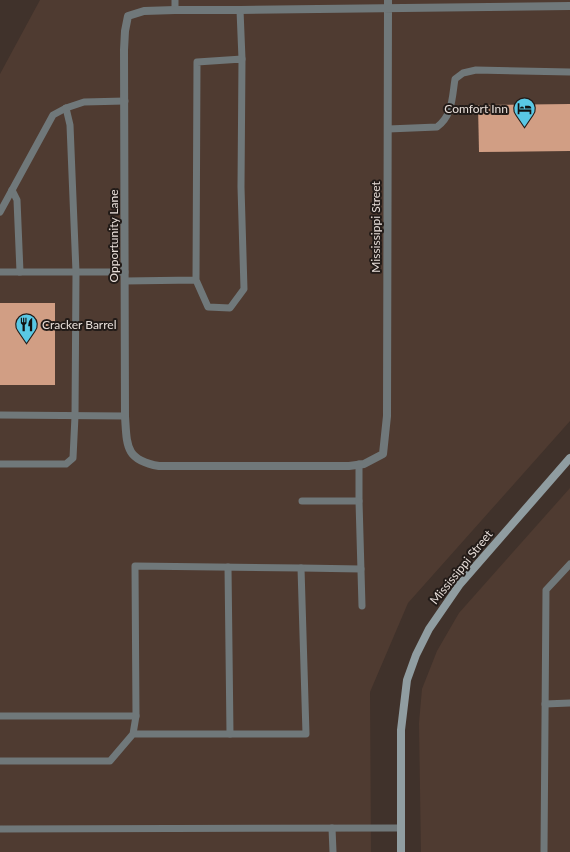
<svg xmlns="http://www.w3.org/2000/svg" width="570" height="852" font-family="Lato,sans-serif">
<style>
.built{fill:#4f3b31}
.building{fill:#d19e84}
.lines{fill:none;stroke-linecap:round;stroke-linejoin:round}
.lane{stroke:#70787a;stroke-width:7}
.street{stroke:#70787a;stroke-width:8}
.secondary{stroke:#909da1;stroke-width:8}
.labels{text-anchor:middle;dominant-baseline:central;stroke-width:4;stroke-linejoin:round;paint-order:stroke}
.poi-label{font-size:12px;fill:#e7ded9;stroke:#221b18;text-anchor:end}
.street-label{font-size:12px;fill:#e7ded9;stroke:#221b18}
</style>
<rect width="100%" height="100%" fill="#40322b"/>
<g class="built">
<path d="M40,0H570V421L408,603L370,692L371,852H0V74Z"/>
<path d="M570,488V852H421L419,723L422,689L437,651L459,613Z"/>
</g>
<g class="building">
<path d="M570,104V151L479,152L478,105Z"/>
<rect x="0" y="303" width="55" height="82"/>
</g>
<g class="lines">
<g class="lane">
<path d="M175,0V10"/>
<path d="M240,10L242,59"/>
<path d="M388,129L437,127C453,115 452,97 455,79L463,73L476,70L570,72"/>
<path d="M12,190L17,200L20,272"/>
<path d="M0,212L53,115L66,108L84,102L125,101"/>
<path d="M0,272H125"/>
<path d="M125,281L196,280L197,62L242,59L241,187L244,289L230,308L208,307L196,280"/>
<path d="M0,415L125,416"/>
<path d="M0,464H66L73,458L75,416L76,272L70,125L66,108"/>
<path d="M302,501H359V464"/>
<path d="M359,501L362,606"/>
<path d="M228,567L230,734"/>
<path d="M301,568L361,569"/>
<path d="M545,704L570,703"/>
<path d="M0,716H136"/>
<path d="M0,761H110L133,734L136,716L135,566L301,568L306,734H133"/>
<path d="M332,828L333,852"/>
<path d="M0,829L400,828"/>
<path d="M544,852L546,590L570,564"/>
</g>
<path class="street" d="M388,0V8L387,416L383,454L364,464L349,466H159C125,460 127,446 125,416L124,50L125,31L128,16L144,11L175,10H240L570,6"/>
<path class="secondary" d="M401,852V730L407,680L416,655L429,629L460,584L570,458"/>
</g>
<defs>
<symbol id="hotel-pin" viewBox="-11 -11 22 30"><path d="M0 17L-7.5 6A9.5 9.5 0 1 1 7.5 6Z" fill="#59c8e5" stroke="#221b18"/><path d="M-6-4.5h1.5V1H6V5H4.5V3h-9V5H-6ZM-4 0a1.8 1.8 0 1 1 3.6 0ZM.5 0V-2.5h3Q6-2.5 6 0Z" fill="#111"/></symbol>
<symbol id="restaurant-pin" viewBox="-11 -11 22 30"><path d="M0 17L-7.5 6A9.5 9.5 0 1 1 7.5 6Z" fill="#59c8e5" stroke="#221b18"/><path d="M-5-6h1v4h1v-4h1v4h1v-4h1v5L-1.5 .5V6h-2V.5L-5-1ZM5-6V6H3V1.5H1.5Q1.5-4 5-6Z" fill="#111"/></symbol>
</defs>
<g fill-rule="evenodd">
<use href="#hotel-pin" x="512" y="96" width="25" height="34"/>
<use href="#restaurant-pin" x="14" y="312" width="25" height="34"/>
</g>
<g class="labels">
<g class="poi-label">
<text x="508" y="108">Comfort Inn</text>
<text x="42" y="324" text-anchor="start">Cracker Barrel</text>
</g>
<g class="street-label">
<text transform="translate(375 227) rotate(-90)">Mississippi Street</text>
<text transform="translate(113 236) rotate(-90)">Opportunity Lane</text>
<text transform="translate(461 567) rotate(-51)">Mississippi Street</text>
</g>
</g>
</svg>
